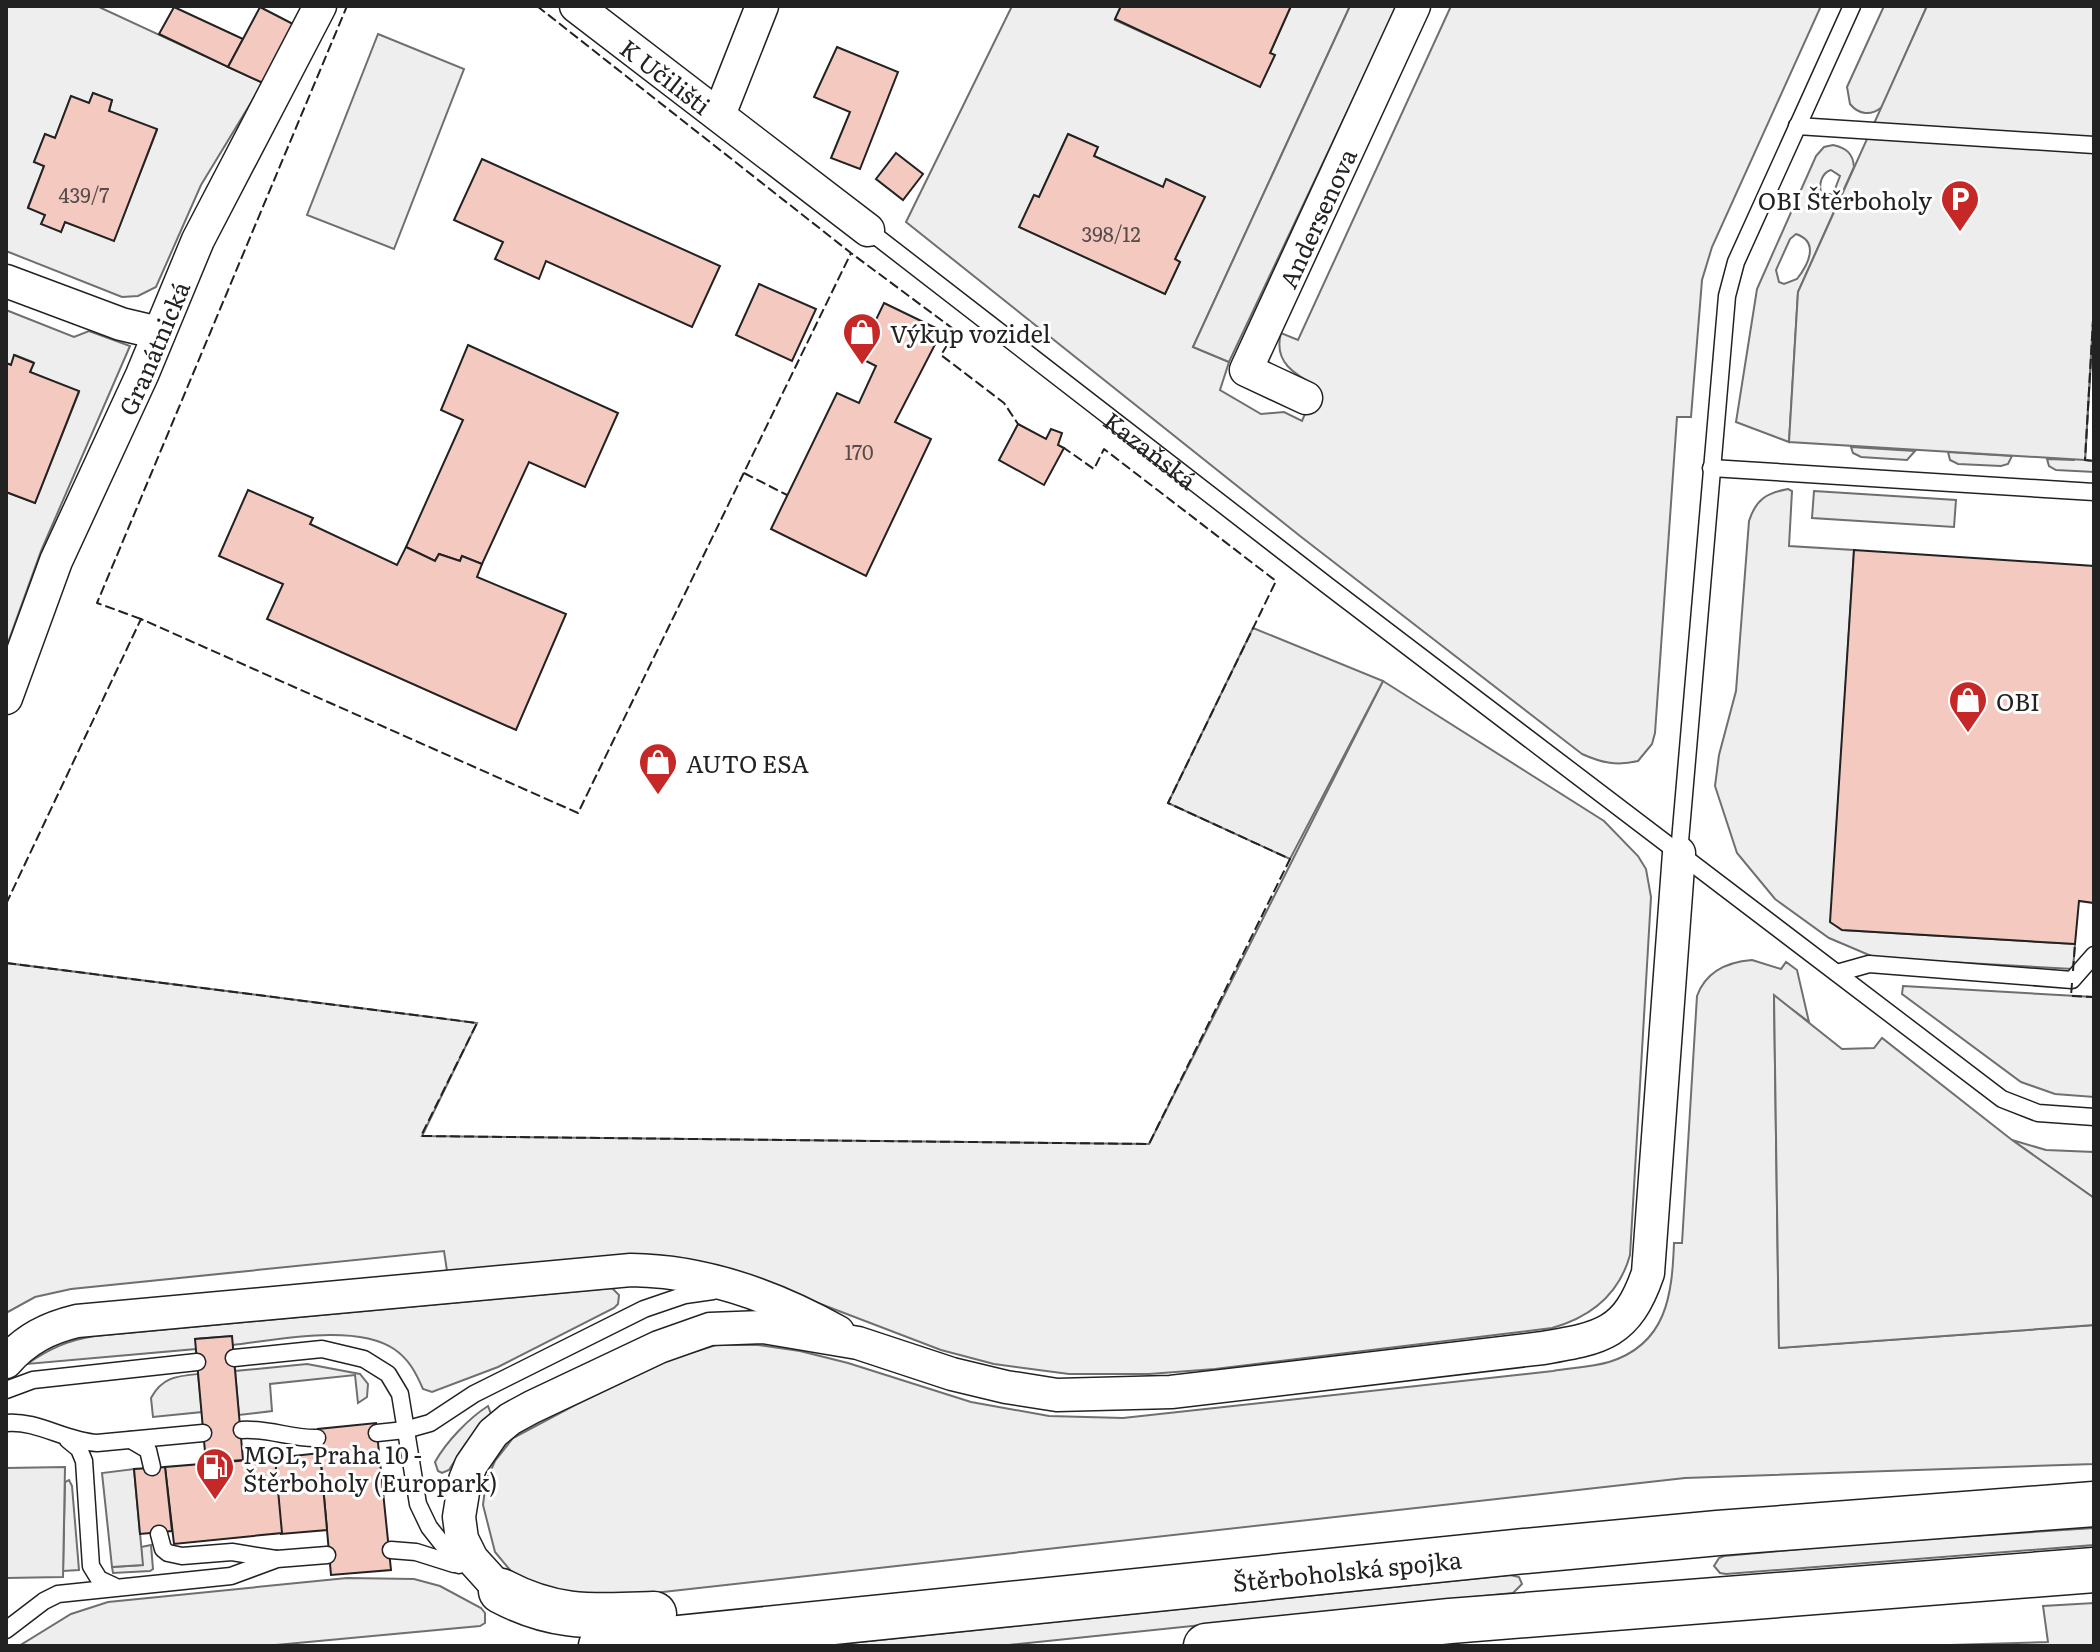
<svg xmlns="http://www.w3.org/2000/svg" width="2100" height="1652" font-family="Literata,serif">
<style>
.green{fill:#eee;stroke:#6f6f6f;stroke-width:2;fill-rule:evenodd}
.parking{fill:#ededed;stroke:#6f6f6f;stroke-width:2}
.building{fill:#f3c9c0;stroke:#222;stroke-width:2}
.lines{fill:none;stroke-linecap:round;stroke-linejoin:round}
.service-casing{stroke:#222;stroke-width:19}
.minor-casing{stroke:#222;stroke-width:35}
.trunk-casing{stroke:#222;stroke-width:47}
.service{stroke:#fff;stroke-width:16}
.minor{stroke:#fff;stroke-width:32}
.trunk{stroke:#fff;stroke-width:44}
.fence{stroke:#222;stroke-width:2;stroke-dasharray:10 4;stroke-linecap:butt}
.labels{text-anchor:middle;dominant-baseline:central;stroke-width:6;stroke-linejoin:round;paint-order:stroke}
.number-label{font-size:20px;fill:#564c4a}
.street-label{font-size:24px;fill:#222;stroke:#fff}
.poi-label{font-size:24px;fill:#222;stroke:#fff;text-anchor:start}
</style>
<rect width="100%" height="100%" fill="#fff"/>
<g class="green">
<path d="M6,6H97L263,83L201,185L156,287L138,296L122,297L6,251ZM93,93L112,100L109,111L157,130L114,240L65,222L61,232L45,215L28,207L44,166L34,162L45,134L55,138L71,96L89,103Z"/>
<path d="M1012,6H1121L1115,20L1260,86L1270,53L1291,6H1350L1193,347L1229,362L1220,390L1261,414L1284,412L1302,421L1317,386C1295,375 1273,362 1281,333L1298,340L1451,6H1821L1712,247L1702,280L1691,417H1677L1655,733L1652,744L1638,761C1617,766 1602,763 1582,754L1300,536L906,222ZM1068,134L1097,147L1094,156L1163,187L1167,179L1204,197L1175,259L1180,262L1165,294L1020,227L1034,195L1039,197Z"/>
<path d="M1884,6H1927L1882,107C1871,116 1859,115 1850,104L1847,87Z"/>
<path d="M378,34L464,69L394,249L307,215Z"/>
<path d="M1833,145C1846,148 1853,153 1854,167L1798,292L1789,442L1736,422L1757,289L1816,156L1824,147ZM1831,170L1840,176L1833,194L1822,195C1818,186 1821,173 1831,170ZM1796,234C1820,242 1808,265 1797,279L1784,284L1779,282L1776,270L1790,239Z"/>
<path d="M6,310L74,337L89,331L130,346L41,551L6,648V492L35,503L79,392L30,372L33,362L15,355L11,365L6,363Z"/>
<path d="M2094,311L2085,460L2094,461V472L2056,470L2049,466L2047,459L2074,460Z"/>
<path d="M1851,447L1915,451L1907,460L1861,457L1853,453Z"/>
<path d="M1948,452L2012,456L2008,464L2001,466L1958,464L1950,460Z"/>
<path d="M1788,489L1792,491L1789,546L1854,550L1831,921L1842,930L2075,944L2073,969L1876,958L1829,938L1775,899L1737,853L1715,786L1719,755L1736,691L1749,521C1756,499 1767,493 1788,489Z"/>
<path d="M1383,681L1604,821L1638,856L1646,869L1651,897L1630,1255C1619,1295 1591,1317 1552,1328L1215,1369L1149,1374H1069L994,1364L941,1350L742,1274L447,1271L444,1251L71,1289L35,1297L6,1313V963L477,1023L422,1136L1149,1144Z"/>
<path d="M1752,960L1781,969L1786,962L1797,970L1809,1022L1774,996L1779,1348L2094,1325V1464L1685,1478L591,1600L538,1590L510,1570L495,1552L483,1505L486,1481L495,1461L513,1438L575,1405L671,1359L716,1345H758L800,1351L848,1363L971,1402L1049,1416L1123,1418L1553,1371C1571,1368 1592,1367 1609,1362C1667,1344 1672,1295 1674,1243H1682L1697,996C1706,971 1727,962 1752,960Z"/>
<path d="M1903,986L2094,997V1097L2055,1094L2021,1082L1902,994Z"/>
<path d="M2012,1140L2046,1150L2094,1152V1198Z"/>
<path d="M612,1288L619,1295L618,1304L614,1308L498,1367L432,1392L423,1389C416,1373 409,1359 394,1349C356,1323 276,1340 232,1345L231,1336L196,1339V1349L27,1364C49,1349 68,1340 95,1336Z"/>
<path d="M307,1364L360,1374L368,1384L367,1397L358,1403L355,1375L270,1384L272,1411L239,1415L235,1371Z"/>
<path d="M198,1374L202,1412L153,1417L151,1398C162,1377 177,1376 198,1374Z"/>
<path d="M488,1406L491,1414L464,1446L449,1470L442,1473L438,1471L435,1462C446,1442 469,1418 488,1406Z"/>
<path d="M69,1480L72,1486L79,1570L63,1571L65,1482Z"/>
<path d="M2094,1528V1545L1726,1574L1720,1573L1714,1566L1719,1558L1724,1556L1866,1543Z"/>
<path d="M151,1545L153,1569L150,1571L113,1573L112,1567L142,1565L141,1547Z"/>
<path d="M1510,1575L1519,1577L1522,1584L1513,1593L999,1646H820Z"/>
<path d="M347,1578L414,1579L440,1586L481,1608L485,1613V1623L480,1626L265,1646H19L71,1614L108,1602Z"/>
<path d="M2094,1603V1646H1916L2048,1642L2043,1606Z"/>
</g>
<g class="parking">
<path d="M1350,6H1397L1229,362L1193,347Z"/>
<path d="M1927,6H2094V303L2085,460L1789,442L1798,292Z"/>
<path d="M1814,491L1956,500L1954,527L1812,518Z"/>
<path d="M1253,628L1383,681L1290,859L1168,803Z"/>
<path d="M1774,995L1842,1049L1874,1048L1882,1038L2012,1140L2094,1198V1325L1779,1348Z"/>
<path d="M65,1467L63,1577L6,1578V1468Z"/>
<path d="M134,1469L143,1565L112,1567L102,1473Z"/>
</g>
<g class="building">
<path d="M1121,6H1291L1270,53L1275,55L1260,87L1115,19Z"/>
<path d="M174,7L243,39L228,67L159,34Z"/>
<path d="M260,7L293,24L263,83L228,67Z"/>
<path d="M837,47L898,72L860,169L831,158L850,112L814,97Z"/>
<path d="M93,93L112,100L109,111L157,129L114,241L65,222L61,232L41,224L45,215L28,208L44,166L34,162L45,134L55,138L71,96L89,103Z"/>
<path d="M1068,134L1098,147L1094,156L1163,187L1166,179L1205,197L1175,259L1180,262L1165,294L1019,227L1034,195L1039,197Z"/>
<path d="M896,153L923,174L903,200L876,179Z"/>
<path d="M482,159L720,266L692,327L546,261L539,279L495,259L503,242L454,220Z"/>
<path d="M759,284L816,309L792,361L736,335Z"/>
<path d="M884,303L942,331L895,422L931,439L866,576L771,529L837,393L859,403L876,366L858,357Z"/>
<path d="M468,345L618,413L585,487L529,462L482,564L462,556L460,561L439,554L435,561L406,547L463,420L441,410Z"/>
<path d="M14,355L34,363L30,372L79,391L35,503L6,492V363L11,365Z"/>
<path d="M1018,424L1046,439L1051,429L1062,433L1058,445L1064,448L1044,485L999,460Z"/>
<path d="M248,490L313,518L310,524L397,565L406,547L435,561L439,554L460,561L462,556L482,564L477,577L566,614L516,730L267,619L283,584L219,556Z"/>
<path d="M1854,550L2094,566V903L2079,901L2075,944L1842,930L1830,922Z"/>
<path d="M232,1336L243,1460L206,1463L195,1339Z"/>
<path d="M376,1423L391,1570L331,1575L318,1429Z"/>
<path d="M320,1453L327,1530L281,1534L275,1458Z"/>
<path d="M275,1458L282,1533L174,1544L165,1467Z"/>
<path d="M165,1467L172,1531L140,1534L134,1469Z"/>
</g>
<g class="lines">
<defs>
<g id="service">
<path d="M1797,126L2094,145"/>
<path id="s1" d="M868,230L1328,586L2002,1099L2038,1113L2094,1117"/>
<path d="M1711,468L2094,492"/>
<path d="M1679,853L1727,296L1736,262L1852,6"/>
<path d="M1837,973L1869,964L2072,980L2094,955"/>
<path d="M234,1358L322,1349L364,1359L388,1374L400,1394L418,1504L429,1527L459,1565"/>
<path d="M6,1390L33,1380L197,1362"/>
<path d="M6,1423C37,1420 65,1441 97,1443L203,1433"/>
<path d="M242,1430C268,1428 292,1439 317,1438"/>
<path d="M377,1433L405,1430L430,1423L474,1394L644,1309L685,1295L713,1291"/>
<path d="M68,1440L79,1449L84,1461L91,1566L99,1579L114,1586"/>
<path d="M131,1440L148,1450L152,1467"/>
<path d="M159,1534L163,1549L168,1553L182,1556L232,1552L276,1559"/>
<path d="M391,1550L416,1552L454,1564"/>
<path d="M6,1630L44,1601L58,1594L231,1576L277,1559L327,1555"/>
</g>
<g id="minor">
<path id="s2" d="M576,6L868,230"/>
<path d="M719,115L762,6"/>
<path d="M6,281L121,324L159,333"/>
<path id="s3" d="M1306,398L1246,370L1414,6"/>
<path id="s4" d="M6,698L56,561L142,375L198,240L320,6"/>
<path d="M6,1362C26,1339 48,1328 77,1321L631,1270C705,1271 774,1296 838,1332"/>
<path d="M501,1591L472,1559L462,1539L459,1517L465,1480L471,1465L493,1433L510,1419L532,1407L659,1347L710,1329L763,1327L858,1343L952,1374L1006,1387L1057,1395L1171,1392L1543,1348C1602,1338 1627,1334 1648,1273L1679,853"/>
</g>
<g id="trunk">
<path d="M501,1591C556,1620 593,1616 654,1614"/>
<path id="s5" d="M601,1646L1525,1551L1718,1533L2094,1504"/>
<path d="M1206,1646L1450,1621L2094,1570"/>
</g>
</defs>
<use href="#service" class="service-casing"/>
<use href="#minor" class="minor-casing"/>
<use href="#trunk" class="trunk-casing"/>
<use href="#service" class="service"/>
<use href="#minor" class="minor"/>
<use href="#trunk" class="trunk"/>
<g class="fence">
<path d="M537,6L851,253L956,331L941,355L1004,403L1018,424"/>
<path d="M2094,303L2085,460L2094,461"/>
<path d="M744,473L787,495"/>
<path d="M141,619L97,603L347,6"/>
<path d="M6,904L141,619L578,813L851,253"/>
<path d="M6,963L477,1023L421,1136L1149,1144L1290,859L1168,803L1276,581L1104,449L1094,469L1064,448"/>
<path d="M2073,971L2075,944"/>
<path d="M2072,983L2071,996L2094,997"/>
</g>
</g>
<defs>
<symbol id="parking-pin" viewBox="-11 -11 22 30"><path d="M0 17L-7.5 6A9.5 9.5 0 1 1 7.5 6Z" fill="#c62828" stroke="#fff"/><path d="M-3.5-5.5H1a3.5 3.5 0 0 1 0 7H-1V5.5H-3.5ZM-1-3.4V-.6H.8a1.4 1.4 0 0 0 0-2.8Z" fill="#fff"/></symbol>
<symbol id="shop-pin" viewBox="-11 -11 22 30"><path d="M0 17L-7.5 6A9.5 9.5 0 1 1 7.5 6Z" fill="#c62828" stroke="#fff"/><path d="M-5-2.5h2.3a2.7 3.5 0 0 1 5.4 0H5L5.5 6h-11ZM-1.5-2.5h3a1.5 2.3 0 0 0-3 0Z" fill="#fff"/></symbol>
<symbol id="fuel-pin" viewBox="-11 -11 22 30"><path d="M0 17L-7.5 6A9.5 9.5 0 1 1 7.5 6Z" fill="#c62828" stroke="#fff"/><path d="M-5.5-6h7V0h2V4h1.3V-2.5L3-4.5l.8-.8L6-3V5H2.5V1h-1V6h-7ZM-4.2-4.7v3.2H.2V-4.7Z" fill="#fff"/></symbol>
</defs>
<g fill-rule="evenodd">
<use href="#parking-pin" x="1938" y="177" width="44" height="60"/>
<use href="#shop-pin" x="840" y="310" width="44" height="60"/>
<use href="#shop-pin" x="1946" y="678" width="44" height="60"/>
<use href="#shop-pin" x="636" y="740" width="44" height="60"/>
<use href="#fuel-pin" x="193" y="1445" width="44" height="60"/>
</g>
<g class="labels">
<g class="number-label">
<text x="84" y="194">439/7</text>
<text x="1111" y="233">398/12</text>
<text x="859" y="451">170</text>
</g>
<g class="street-label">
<text stroke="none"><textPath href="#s2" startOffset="114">K Učilišti</textPath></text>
<text stroke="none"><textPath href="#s3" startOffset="234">Andersenova</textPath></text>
<text stroke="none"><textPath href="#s4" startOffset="380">Granátnická</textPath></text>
<text stroke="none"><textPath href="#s1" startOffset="358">Kazaňská</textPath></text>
<text stroke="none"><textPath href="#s5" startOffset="750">Štěrboholská spojka</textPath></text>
</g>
<g class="poi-label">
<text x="1932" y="199" text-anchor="end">OBI Štěrboholy</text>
<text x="890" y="332">Výkup vozidel</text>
<text x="1996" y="700">OBI</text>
<text x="686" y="762">AUTO ESA</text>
<text x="243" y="1453">MOL, Praha 10 -<tspan x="243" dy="28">Štěrboholy (Europark)</tspan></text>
</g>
</g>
<rect width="2100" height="1652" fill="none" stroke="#222222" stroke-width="16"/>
</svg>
